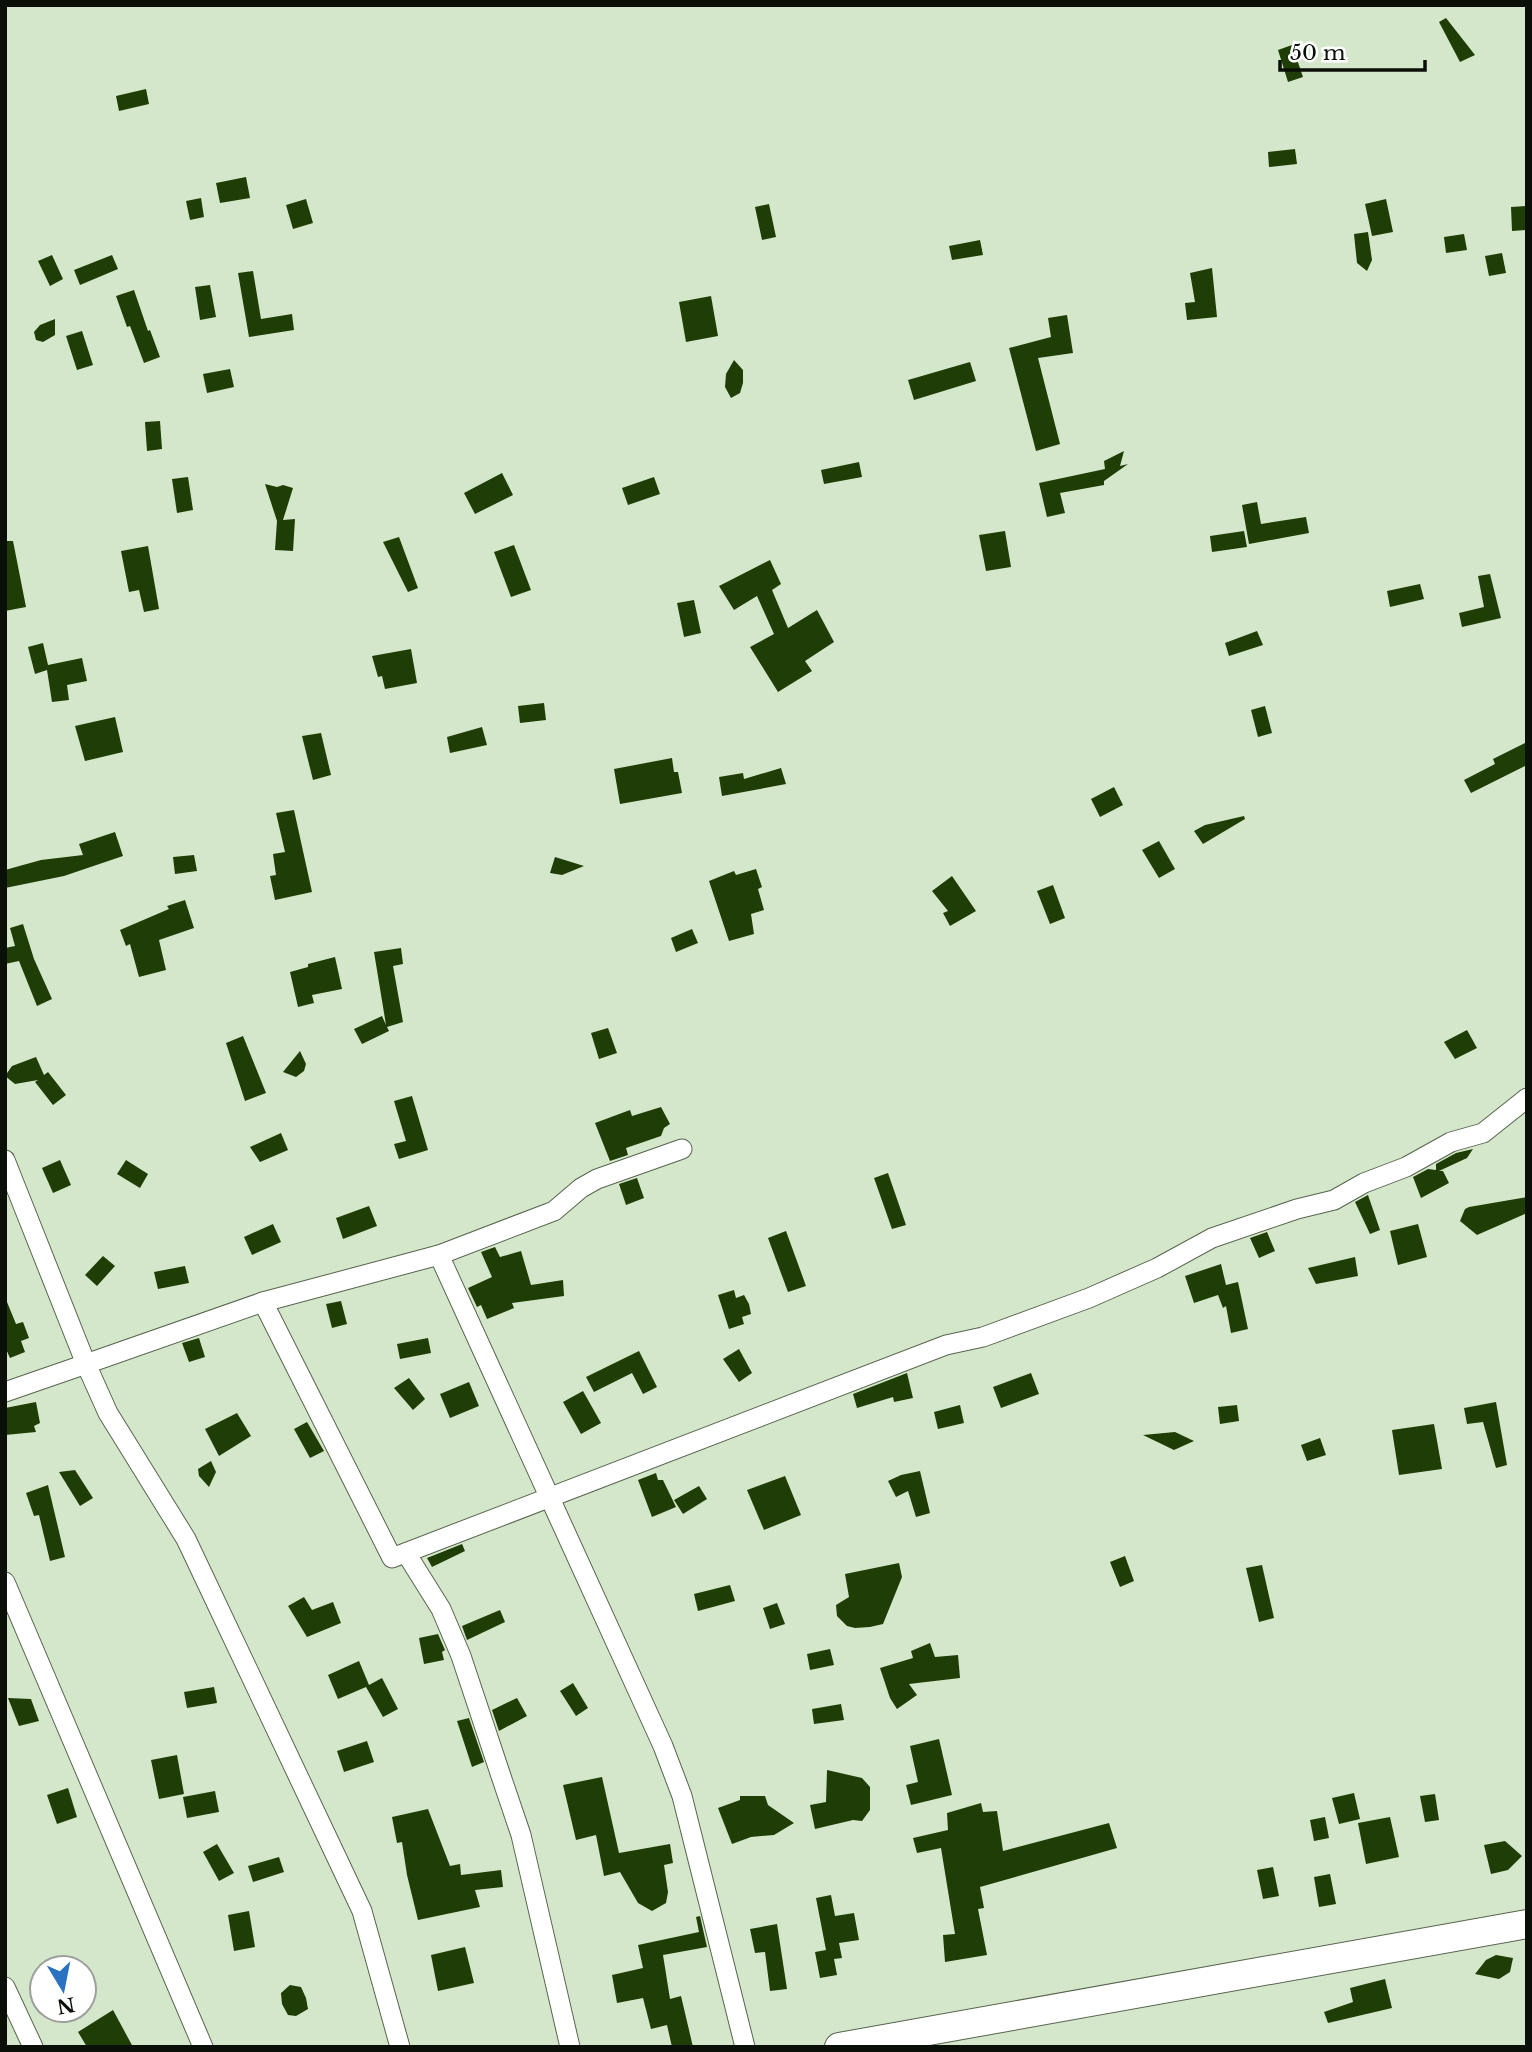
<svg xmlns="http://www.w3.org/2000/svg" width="1532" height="2052" font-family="'Libre Baskerville',serif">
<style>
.building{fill:#1f3e05}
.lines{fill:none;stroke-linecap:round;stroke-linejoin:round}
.street-casing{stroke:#56654d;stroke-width:21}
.secondary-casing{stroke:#56654d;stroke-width:30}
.street{stroke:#fff;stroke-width:19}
.secondary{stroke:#fff;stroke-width:28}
</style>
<rect width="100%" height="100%" fill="#d5e7cb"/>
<g class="building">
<path d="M1446,18L1475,55L1460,62L1439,22Z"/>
<path d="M1292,45L1303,77L1288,82L1278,50Z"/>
<path d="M146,89L149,104L119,111L116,96Z"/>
<path d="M1295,149L1297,164L1269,167L1268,152Z"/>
<path d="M246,177L250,198L220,203L216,183Z"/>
<path d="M201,198L204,217L190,220L186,201Z"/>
<path d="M306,199L313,223L293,229L286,205Z"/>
<path d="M1386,199L1393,232L1372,236L1365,204Z"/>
<path d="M769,204L776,237L762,240L755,207Z"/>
<path d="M1527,206V230L1512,231L1511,207Z"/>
<path d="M1368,232L1372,260L1367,271L1357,263L1354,234Z"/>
<path d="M1464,234L1467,250L1446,253L1444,237Z"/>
<path d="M980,240L983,255L952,260L949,246Z"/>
<path d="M1502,253L1506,273L1489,276L1485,256Z"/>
<path d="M52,255L63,279L50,286L38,261Z"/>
<path d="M112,255L118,269L80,285L74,270Z"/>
<path d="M1212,268L1217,317L1187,320L1185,303L1195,302L1190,273Z"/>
<path d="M253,271L261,319L292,314L294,330L249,337L238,273Z"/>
<path d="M210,285L216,317L200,320L195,287Z"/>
<path d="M134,290L148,331L150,330L160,357L144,363L130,326L127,327L116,296Z"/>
<path d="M711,296L718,336L686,342L679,302Z"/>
<path d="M1067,315L1073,353L1038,358L1060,444L1036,451L1009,348L1051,337L1048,318Z"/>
<path d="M55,319V335L43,342L36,340L34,332L40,325Z"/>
<path d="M82,331L93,365L77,370L66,336Z"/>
<path d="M734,360L743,370V383L740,393L731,398L725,387L726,374Z"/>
<path d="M970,362L976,381L914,400L908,380Z"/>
<path d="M230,369L234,387L207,393L203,374Z"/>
<path d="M160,421L162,449L147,451L145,422Z"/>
<path d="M1124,451L1120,466L1128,464L1104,481V485L1060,493L1065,513L1047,517L1039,483L1105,469L1104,461Z"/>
<path d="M859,462L862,477L824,484L821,470Z"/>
<path d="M502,473L513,495L475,514L464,493Z"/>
<path d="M188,477L193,510L177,513L172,479Z"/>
<path d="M654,477L660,494L628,505L622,488Z"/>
<path d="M265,484L277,487L283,485L293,488L283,520L295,519L293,551L275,550L277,521Z"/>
<path d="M1257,502L1261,524L1306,517L1309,533L1249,544L1242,505Z"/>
<path d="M1005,531L1011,567L986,571L979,535Z"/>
<path d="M1244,531L1247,547L1212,552L1210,536Z"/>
<path d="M399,537L418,588L408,592L383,542Z"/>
<path d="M5,541H13L26,607L5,611Z"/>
<path d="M514,545L531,590L511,597L494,552Z"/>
<path d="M148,546L159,609L144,612L139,590L129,592L121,551Z"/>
<path d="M770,560L781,584L772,590L788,628L817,610L834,642L805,661L812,671L778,692L750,647L774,634L757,596L734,610L719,586Z"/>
<path d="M1490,574L1501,618L1462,627L1459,613L1484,607L1478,576Z"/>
<path d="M1420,584L1424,599L1390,607L1387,591Z"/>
<path d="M694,600L701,633L684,637L677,603Z"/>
<path d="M1257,631L1263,645L1229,656L1225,643Z"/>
<path d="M43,643L48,665L82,658L87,681L67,685L69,700L52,702L47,670L35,674L28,647Z"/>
<path d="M411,649L417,683L385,689L382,676L378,677L372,656Z"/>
<path d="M544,703L546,720L520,723L518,706Z"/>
<path d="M1265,706L1272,733L1258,737L1251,710Z"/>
<path d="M115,717L123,752L85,761L75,726Z"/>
<path d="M482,727L487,745L450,753L447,737Z"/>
<path d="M321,733L331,775L313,780L302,736Z"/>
<path d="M1527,742V765L1471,793L1464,780L1495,764L1493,759Z"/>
<path d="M672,758L674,772H678L682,793L620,804L614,769Z"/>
<path d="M781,768L786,784L722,796L719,777L743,773L744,779Z"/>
<path d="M1114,787L1123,805L1100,817L1091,799Z"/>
<path d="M294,810L312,892L275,900L270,876L276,875L273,854L285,852L276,813Z"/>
<path d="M1244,816L1245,819L1203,844L1194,831L1205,825Z"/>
<path d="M115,832L123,856L64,876L5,888V870L41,860L83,855L79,844Z"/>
<path d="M1159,841L1175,869L1159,878L1142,850Z"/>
<path d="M194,855L197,871L175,874L173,857Z"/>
<path d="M555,857L584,866L562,875L550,873Z"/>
<path d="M756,869L762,887L758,889L764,910L751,914L754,934L729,941L709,881L734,871L736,875Z"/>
<path d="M952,876L976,911L950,926L943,913L948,911L932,891Z"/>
<path d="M1053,885L1065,918L1050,924L1037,891Z"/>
<path d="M185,900L194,928L159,940L166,970L139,977L130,944L126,946L120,930L169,909L167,906Z"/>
<path d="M23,924L34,959L52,999L37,1006L19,961L5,964V948L15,946L10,928Z"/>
<path d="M692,929L698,943L676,952L671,938Z"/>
<path d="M401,948L403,964L393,966L403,1022L387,1027L389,1031L362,1044L354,1029L382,1016L386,1025L374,952Z"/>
<path d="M335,957L342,989L312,995L314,1003L298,1007L290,972L308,967V964Z"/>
<path d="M608,1028L617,1053L599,1059L591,1033Z"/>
<path d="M1467,1030L1477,1048L1455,1059L1444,1042Z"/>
<path d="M243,1036L266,1093L245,1101L226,1043Z"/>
<path d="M300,1051L306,1064L304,1071L296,1077L283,1072Z"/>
<path d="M36,1057L44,1075L48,1072L66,1095L53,1105L35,1082L38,1080L15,1084L5,1076L12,1066Z"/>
<path d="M412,1096L428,1150L399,1159L394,1144L406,1141L394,1101Z"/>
<path d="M661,1107L670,1124L664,1128L661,1136L626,1148L628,1155L610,1161L595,1123L630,1110L632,1116Z"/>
<path d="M281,1133L288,1150L260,1162L250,1147Z"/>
<path d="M1473,1149L1467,1158L1439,1171H1443L1449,1183L1421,1198L1413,1177L1428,1169L1436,1170V1164L1456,1153Z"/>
<path d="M60,1160L71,1185L53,1193L42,1168Z"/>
<path d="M126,1160L148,1174L140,1188L117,1174Z"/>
<path d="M888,1173L906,1225L892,1229L874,1178Z"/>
<path d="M637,1178L644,1198L626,1205L619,1184Z"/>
<path d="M1368,1195L1380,1230L1370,1234L1355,1202Z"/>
<path d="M1527,1197V1213L1477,1235L1460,1221L1465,1209L1469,1207Z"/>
<path d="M369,1206L377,1226L343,1239L336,1218Z"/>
<path d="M273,1224L281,1242L252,1255L244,1237Z"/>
<path d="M1418,1224L1427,1257L1398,1265L1390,1231Z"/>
<path d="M786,1231L806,1286L788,1292L768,1238Z"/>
<path d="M1267,1232L1275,1251L1259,1258L1250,1238Z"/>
<path d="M495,1247L500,1257L521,1251L531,1285L563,1280L564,1296L512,1303L514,1308L487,1319L481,1305L477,1307L468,1288L492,1277L481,1252Z"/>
<path d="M103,1256L115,1266L97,1286L85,1275Z"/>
<path d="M1355,1257L1358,1276L1316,1284L1308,1268Z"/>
<path d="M1221,1264L1226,1285L1238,1282L1248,1329L1231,1333L1226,1306L1223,1308L1218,1295L1194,1303L1185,1276Z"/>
<path d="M185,1266L189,1283L158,1289L154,1272Z"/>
<path d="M734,1290L736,1298L744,1295L749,1304L751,1314L742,1317L744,1324L729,1329L718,1295Z"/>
<path d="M341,1301L347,1324L332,1328L326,1304Z"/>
<path d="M5,1302H7L16,1324L23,1322L29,1338L21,1341L25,1352L10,1358L5,1347Z"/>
<path d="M199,1338L205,1357L189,1362L182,1343Z"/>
<path d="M428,1338L431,1353L400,1359L397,1344Z"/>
<path d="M739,1349L752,1373L739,1382L723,1359Z"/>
<path d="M639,1351L657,1387L643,1394L632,1373L594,1392L586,1377Z"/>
<path d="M907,1373L913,1398L894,1402L893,1397L857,1408L853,1394Z"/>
<path d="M1031,1373L1039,1394L1001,1408L993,1387Z"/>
<path d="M409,1378L425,1399L413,1410L394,1388Z"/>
<path d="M469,1382L479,1406L450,1418L440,1394Z"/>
<path d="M583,1391L601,1423L581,1434L563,1402Z"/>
<path d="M36,1402L40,1423L34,1426L36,1432L5,1435V1408Z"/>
<path d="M1496,1402L1507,1465L1496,1468L1483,1422L1467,1424L1464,1408Z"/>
<path d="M960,1405L964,1423L938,1429L934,1412Z"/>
<path d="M1237,1405L1239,1421L1220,1424L1218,1407Z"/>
<path d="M237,1413L251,1436L219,1456L205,1429Z"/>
<path d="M307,1422L324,1451L310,1458L294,1429Z"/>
<path d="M1434,1424L1442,1469L1399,1475L1392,1430Z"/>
<path d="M1175,1432L1194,1441L1174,1450L1143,1435Z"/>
<path d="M1320,1438L1326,1455L1307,1461L1301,1445Z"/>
<path d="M211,1461L216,1472L209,1487L199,1476L198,1469Z"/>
<path d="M75,1470L93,1498L80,1506L59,1472Z"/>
<path d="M920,1471L930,1513L916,1517L908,1491L896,1497L888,1481L901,1475Z"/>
<path d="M656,1473L658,1480H663L676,1507L652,1517L638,1480Z"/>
<path d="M785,1476L801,1515L764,1530L747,1490Z"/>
<path d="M48,1485L65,1557L50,1561L39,1515L34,1516L26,1493Z"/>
<path d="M699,1486L707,1499L683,1514L674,1500Z"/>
<path d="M462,1544L465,1551L432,1567L427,1558Z"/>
<path d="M1125,1556L1134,1581L1120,1587L1110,1562Z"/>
<path d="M899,1563L902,1577L883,1624L870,1627L855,1628L847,1626L837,1616L836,1605L849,1597L845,1574Z"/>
<path d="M1262,1565L1274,1618L1259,1622L1246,1568Z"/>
<path d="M730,1585L735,1601L698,1611L694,1594Z"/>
<path d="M304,1597L312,1610L333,1602L341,1623L307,1637L288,1606Z"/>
<path d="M777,1603L785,1624L770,1629L763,1608Z"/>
<path d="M500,1610L505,1622L467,1640L462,1626Z"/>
<path d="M438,1634L445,1650L442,1652L444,1660L424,1664L419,1638Z"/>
<path d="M930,1643L935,1657L958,1655L960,1678L909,1684L917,1695L897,1709L890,1698L880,1668L913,1658L911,1651Z"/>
<path d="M830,1649L834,1665L810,1670L807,1654Z"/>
<path d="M359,1661L369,1685L382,1678L398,1709L383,1717L366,1687L338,1699L328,1675Z"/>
<path d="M573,1683L588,1708L576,1716L560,1691Z"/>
<path d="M214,1687L217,1703L187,1708L184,1692Z"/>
<path d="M8,1698L31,1699L39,1721L19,1726Z"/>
<path d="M517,1698L527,1716L499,1731L492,1710Z"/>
<path d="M841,1704L844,1720L814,1724L812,1709Z"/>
<path d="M469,1718L484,1762L472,1767L457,1721Z"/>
<path d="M939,1739L952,1795L911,1805L906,1785L918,1782L910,1746Z"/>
<path d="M367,1741L374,1762L344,1772L337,1751Z"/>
<path d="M177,1755L184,1794L159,1799L151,1760Z"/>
<path d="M827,1770L862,1778L870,1787V1810L862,1821L853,1820L815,1829L810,1805L826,1802Z"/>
<path d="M602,1777L619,1853L670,1844L673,1863L664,1865L668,1892L666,1903L652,1911L638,1903L620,1872L604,1876L596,1835L576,1840L563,1785Z"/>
<path d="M68,1788L77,1817L57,1824L47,1795Z"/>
<path d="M215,1791L219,1812L187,1818L183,1797Z"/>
<path d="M1354,1793L1360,1819L1339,1824L1332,1798Z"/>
<path d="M1435,1794L1439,1820L1425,1822L1420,1796Z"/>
<path d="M740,1796H765L768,1805L794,1823L774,1835L751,1837L732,1844L718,1808L740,1800Z"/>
<path d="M981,1803L983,1812L997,1811L1003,1851L1109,1823L1117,1848L980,1887L984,1908L978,1909L987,1955L945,1962L943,1935L955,1934L941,1848L917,1853L913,1838L948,1830L947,1813Z"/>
<path d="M428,1809L450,1866L460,1864L461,1875L501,1870L503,1887L475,1890L480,1907L418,1920L407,1875L402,1842L397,1843L392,1817Z"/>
<path d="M1325,1817L1329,1838L1314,1841L1310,1820Z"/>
<path d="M1390,1817L1399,1857L1366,1864L1358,1823Z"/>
<path d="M1505,1841L1522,1856L1508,1870L1491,1874L1484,1845Z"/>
<path d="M217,1844L234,1873L219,1881L203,1852Z"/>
<path d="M279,1857L284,1872L253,1882L248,1866Z"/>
<path d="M1273,1867L1279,1896L1263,1899L1257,1870Z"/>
<path d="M1330,1874L1336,1904L1319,1907L1314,1877Z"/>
<path d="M831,1895L835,1916L854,1913L859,1940L839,1943L842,1958L834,1959L837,1975L820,1978L815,1952L826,1950L816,1898Z"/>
<path d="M249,1911L255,1947L234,1951L228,1915Z"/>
<path d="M700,1916L707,1947L663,1955L670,1999L681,1996L693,2047H672L667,2025L651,2029L643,1998L617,2003L612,1975L643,1968L638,1945L699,1932L696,1917Z"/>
<path d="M777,1924L787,1989L770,1991L765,1952L755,1953L750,1929Z"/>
<path d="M465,1947L474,1983L438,1991L431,1955Z"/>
<path d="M1496,1955L1513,1958L1510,1972L1499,1979L1475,1974L1486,1960Z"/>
<path d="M1385,1979L1392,2008L1328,2023L1324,2012L1353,2002L1350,1988Z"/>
<path d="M290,1985L301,1987L306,1998L308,2009L296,2016L288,2015L282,2004L281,1993Z"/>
<path d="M113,2010L133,2047H87L78,2032Z"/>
</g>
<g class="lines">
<defs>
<g id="street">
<path d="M5,1160L86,1364L263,1302L439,1255L554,1211L581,1188L597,1179L682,1149"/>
<path d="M439,1255L663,1746L682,1796L745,2047"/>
<path d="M263,1302L392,1558L946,1345L983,1337L1089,1298L1157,1268L1212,1238L1297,1209L1334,1200L1364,1183L1406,1167L1451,1142L1483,1133L1527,1098"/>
<path d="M5,1392L86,1364L108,1413L186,1539L362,1911L400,2047"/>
<path d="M406,1553L441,1609L461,1656L503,1782L521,1835L570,2047"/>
<path d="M5,1582L203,2047"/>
<path d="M5,1987L33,2047"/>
</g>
<path id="secondary" d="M839,2047L1527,1924"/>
</defs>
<use href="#street" class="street-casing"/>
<use href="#secondary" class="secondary-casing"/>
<use href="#street" class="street"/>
<use href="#secondary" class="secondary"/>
</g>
<rect width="1532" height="2052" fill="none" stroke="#0a0f07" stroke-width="14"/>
<g transform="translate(63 1989) rotate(170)"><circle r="33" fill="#ffffff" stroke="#9d9f9c" stroke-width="2"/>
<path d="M0-5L12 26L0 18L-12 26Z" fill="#2a71c1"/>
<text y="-10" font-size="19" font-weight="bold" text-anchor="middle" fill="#0a0f07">N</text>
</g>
<path d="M1280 60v10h145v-10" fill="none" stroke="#0a0f07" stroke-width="3.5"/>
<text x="1290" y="60" font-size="21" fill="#0a0f07" stroke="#ffffff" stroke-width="5" paint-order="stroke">50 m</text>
</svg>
